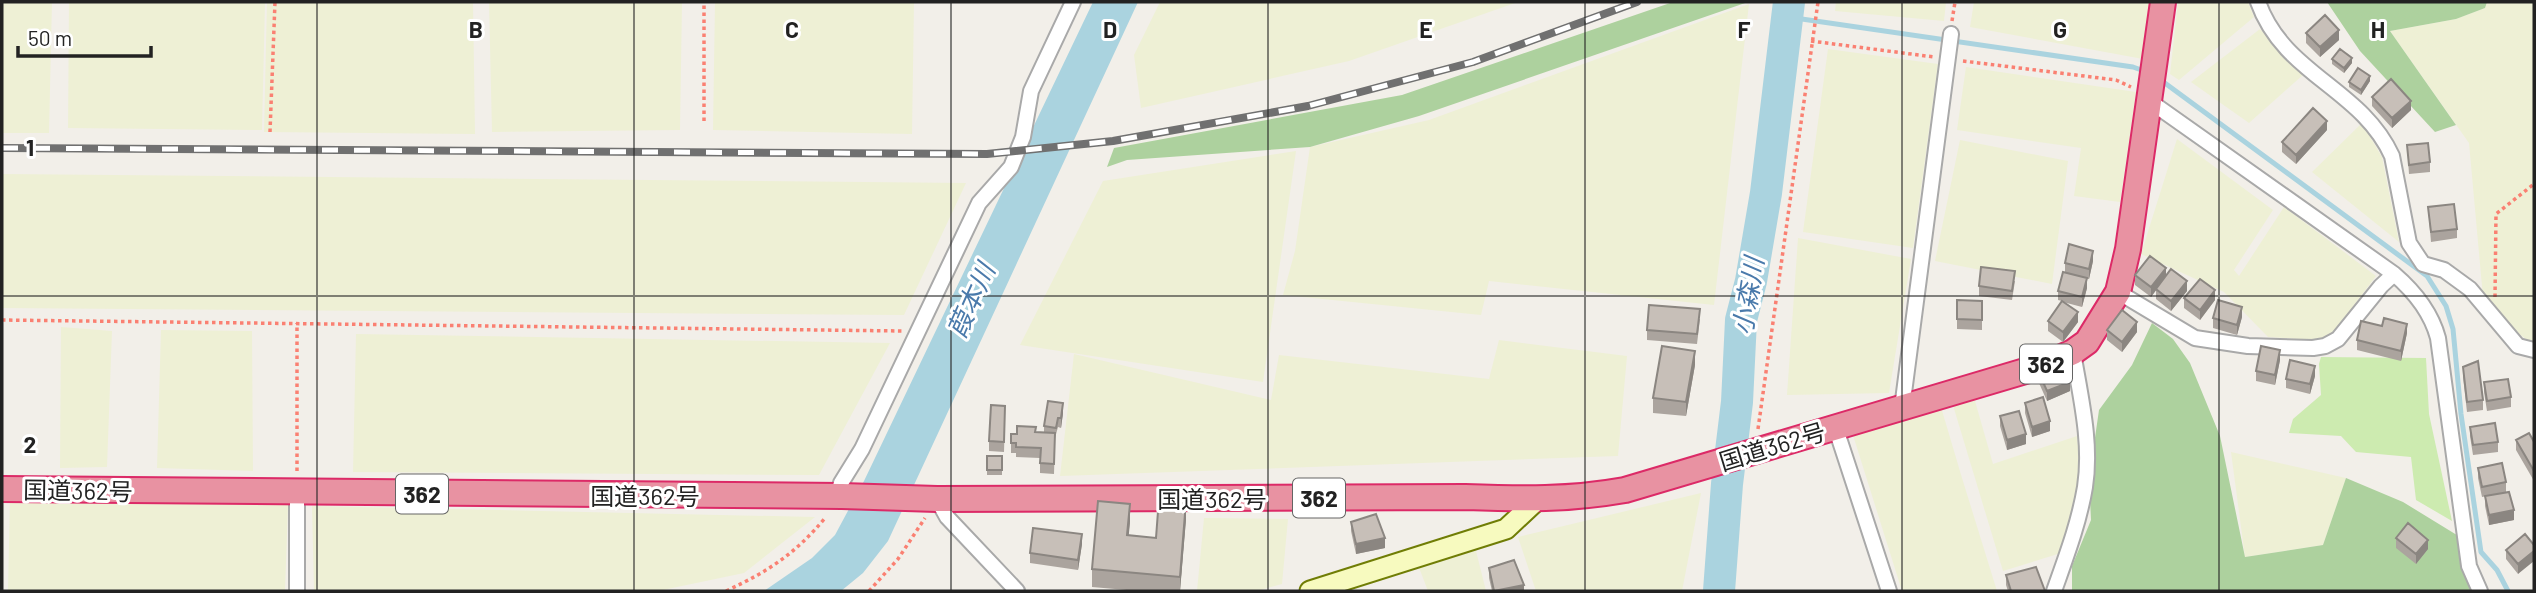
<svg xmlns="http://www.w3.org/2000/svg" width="2536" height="593" viewBox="0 0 2536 593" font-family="Barlow,'Noto Sans JP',sans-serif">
<rect width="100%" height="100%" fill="#f2efe9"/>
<!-- farmland -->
<path fill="#eef0d5" d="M2,2h50l-3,131h-47z
M69,2h196l-3,128 -194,-2z
M267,2h206l2,132 -211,-2z
M489,2h193l-2,128 -188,2z
M715,2h199l-2,132 -199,-4z
M1160,2h358l-169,59 -208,47 -7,-53z
M1836,2h110l-2,19 -109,-10z
M1974,2h177l-8,57 -173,-32z
M2178,2h70l6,15 -75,63 -9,-6z
M2487,2h47v343l-50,-37 -15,-165 -79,-112 66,-12 29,-11z
M1749,4l-35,301 -225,-24 -8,34 -198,-20 12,-44 15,-104 119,-27z
M2260,29l43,46 -54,48 -58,-41z
M1828,49l110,15 -25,184 -110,-16z
M1966,67l170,25 -16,110 -46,-6 7,-48 -124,-18z
M2362,123l20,34 17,85 -87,-70z
M2177,139l96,71 -39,60 5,6 45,-69 92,69 -49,65 -59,-4 -44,-45 -83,-38z
M1960,140l108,21 -16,123 -117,-23z
M1296,151l-33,231 -243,-37 83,-164z
M2,174l964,9 -62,132 -902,-7z
M1798,238l113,21 -22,134 -102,2z
M61,327l51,4 -5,136 -47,1z
M161,330l91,1 1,140 -96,-3z
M356,334l534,9 -71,132 -466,-3z
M1499,340l128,16 -9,100 -558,20 14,-122 197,46 8,-45 210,24z
M1938,397l24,81 35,113h-95l-50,-159z
M1975,401l18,63 84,-28 4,39 -20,78 -58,18 -51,-169z
M2231,452l115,26 -23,67 -78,12z
M1701,493l-19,98h-146l-18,-54z
M10,498l278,7 -3,86h-277z
M312,506l503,11 -71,56 -86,18h-344z
M1204,518l84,1 -6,65 -26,7h-59z
M1476,551l10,40h-58l-10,-26z"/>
<!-- grass -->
<path fill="#cdebb0" d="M2321,357l105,1 3,56 23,107 -36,-21 -5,-43 -55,-5 -15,-16 -52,-3 4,-14 28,-24 -2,-31z"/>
<!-- forest -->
<path fill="#add19e" d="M1673,2h75l-329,114 -109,31 -183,13 -20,7 7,-19 288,-53z
M2327,2h160l-2,6 -29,11 -66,12 66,94 -21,7 -75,-81z
M2152,323l21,16 17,24 30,73 25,121 78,-12 23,-67 57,24 62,38 15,51h-408v-25l19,-46 -2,-41 10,-69 33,-45z"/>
<!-- water -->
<path fill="#aad3df" d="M1093,2h45l-250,539 -25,32 -22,18h-77l48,-33 23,-23 29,-54z"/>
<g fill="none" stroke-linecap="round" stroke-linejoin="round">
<!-- stream -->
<path stroke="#aad3df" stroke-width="5" d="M1788,17l345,50 14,5
M2158,78l269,198 19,30 7,23 8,85 20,138 16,18 11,21"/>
<!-- river -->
<path stroke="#aad3df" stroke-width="32" d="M1719,591l8,-107 10,-82 4,-82 10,-39 15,-88 23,-191"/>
<defs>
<path id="street" d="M2258,2c26,73 103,86 134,154l17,87 14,21 21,6 26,19 48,57 16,4
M2148,100l246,174c21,18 37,38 44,64l31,228 11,25
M2118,292l77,46 53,8 65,2 12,-2 13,-7 43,-53 13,-12
M1902,408l49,-374
M1835,426l54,165
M837,497l4,-14 21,-34 117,-246 32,-36 12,-30 8,-46 42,-89
M937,499l10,18 70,74
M297,591v-98
M2054,591c12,-34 25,-68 31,-104 7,-45 -5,-92 -12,-135"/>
<path id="secondary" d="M1310,591l196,-62 31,-29"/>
<path id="highway" d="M2,489l840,7 95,3 528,-2c57,2 104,3 160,-7l417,-124 31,-14 14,-10 31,-50 10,-43 35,-247"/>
</defs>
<!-- street casing -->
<use href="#street" stroke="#a9a9a9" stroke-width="18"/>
<!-- secondary casing -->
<use href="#secondary" stroke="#707d05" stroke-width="23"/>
<!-- highway casing -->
<use href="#highway" stroke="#dc2a67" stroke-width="28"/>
<!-- path -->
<path stroke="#fa8072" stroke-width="3.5" stroke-dasharray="3.5 3.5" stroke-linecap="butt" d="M1952,21l3,-19
M1811,41l123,16
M1963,61l153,19 15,7
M704,121v-119
M270,132l5,-130
M2495,297l1,-83 38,-30
M2,320l901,11
M1758,429l60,-427
M297,471v-148
M726,591c43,-20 69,-37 100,-74
M869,591l29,-32 27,-41"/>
<!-- street -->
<use href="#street" stroke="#fff" stroke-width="14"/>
<!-- secondary -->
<use href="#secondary" stroke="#f7fabf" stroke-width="19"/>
<!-- highway -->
<use href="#highway" stroke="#e892a2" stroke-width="24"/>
<defs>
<path id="rail" d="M2,148l985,6 126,-13 195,-35 165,-44 164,-60"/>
</defs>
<!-- rail casing -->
<use href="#rail" stroke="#707070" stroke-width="8"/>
<!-- rail -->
<use href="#rail" stroke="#fff" stroke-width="5" stroke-dasharray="16" stroke-linecap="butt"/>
</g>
<!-- wall -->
<path fill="#aba49e" d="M2306,33l33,7 -19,17 -14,-14z
M2332,59l20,4 -8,10 -12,-9z
M2370,81l-9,14 -12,-8v-5z
M2372,97l39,13 -19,18 -20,-22z
M2327,130l-31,34 -14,-12v-10z
M2407,145l23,17v10l-21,2z
M2428,207l29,22v9l-26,4z
M2093,261l-4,18h-2v9l-5,19 -19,-5 15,20 -15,20 -15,-11v-10l14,-20 -4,-1v-9l7,-19v-9z
M2135,275l31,1 21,15 -16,20 -15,-12v-9l-5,7 -16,-12z
M2015,281l-3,19 -33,-4v-10z
M2184,298l31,2 -15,20 -16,-12z
M1957,300l25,1v29l-25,-1z
M2242,317l-5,18 -24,-7v-10z
M1700,319l-3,25 -50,-4v-10z
M2382,326l25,7 -6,28 -44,-11v-10z
M2107,330l30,2 -15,20 -15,-12z
M2280,360l-5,25 -19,-4v-10z
M1695,365l-9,51 -33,-3v-15z
M2463,367l20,33v10l-16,2 -4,-35z
M2039,373l31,18 -23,10 -8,-18z
M2315,376l-5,18 -24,-6v-9z
M2484,382l27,15v10l-24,4 -3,-19z
M2025,403l25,28 -18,6 -7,-24z
M1063,413l-2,15 -3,-1 -3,11 -1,36 -14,-1v-15l-24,-1v-4h-5v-19l33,-2v-6z
M1005,416l-1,36 -15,-1v-10z
M2000,416l26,28 -19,6 -7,-24z
M2470,427l28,15v10l-25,3 -3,-19z
M2534,439v42l-18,-31v-10z
M987,456h15v19h-15z
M2478,468l28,14v10l-24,5 -4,-19z
M2485,496l29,24 -25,5 -4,-19z
M1186,519l-6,72h-42l-46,-4v-18l38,-47 -2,14 28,2z
M1351,522l34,26 -29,6 -5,-23z
M2525,534l-7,40 -12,-15v-9z
M2396,538l32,11 -12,15 -20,-16z
M1082,544l-4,26 -48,-7v-10z
M1489,568l35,23h-32l-3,-13z
M2006,575l39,16h-37l-2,-6z"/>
<!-- shaded-wall -->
<path fill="#8b8681" d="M2339,30v10l-19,17v-10z
M2352,58v5l-8,10v-5z
M2370,76v5l-9,14v-5z
M2411,101v9l-19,18v-10z
M2327,121v9l-31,34v-9z
M2093,251v10l-4,18v-10z
M2166,268v9l-15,20v-10z
M2087,278v10l-5,19v-10z
M2187,281v10l-16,20v-10z
M2215,290v10l-15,20v-10z
M2242,307v10l-5,18v-10z
M2078,312v10l-15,20v-10z
M2137,322v10l-15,20v-10z
M2407,324v9l-6,28v-10z
M2280,350v10l-5,25v-10z
M1695,351v14l-9,51v-14z
M2315,366v10l-5,18v-10z
M2070,382v9l-23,10v-10z
M1063,403v10l-2,15v-10z
M2050,421v10l-18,6v-10z
M2026,434v10l-19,6v-10z
M1186,501v18l-6,72v-14z
M1130,504v18l-3,32v-19z
M2514,510v10l-25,5v-10z
M1082,534v10l-4,26v-10z
M1385,538v10l-29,6v-10z
M2428,540v9l-12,15v-10z
M2534,551v10l-16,13v-10z
M1524,585v6h-30z"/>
<!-- building -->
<path fill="#c7bfb8" stroke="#8b8681" stroke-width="2" d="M2325,15l14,15 -19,17 -14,-14z
M2340,49l12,9 -8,10 -12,-9z
M2358,68l12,8 -9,14 -12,-8z
M2391,79l20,22 -19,17 -20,-21z
M2313,108l14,13 -31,34 -14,-13z
M2428,143l2,19 -21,3 -2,-20z
M2454,204l3,25 -26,3 -3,-25z
M2069,244l24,7 -4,18 -24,-6z
M2150,256l16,12 -15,19 -16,-12z
M1981,267l34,4 -3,20 -33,-5z
M2171,269l16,12 -16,20 -15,-12z
M2063,272l24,6 -5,19 -24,-6z
M2200,279l15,11 -15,20 -16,-12z
M1957,300l25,1v19l-25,-1z
M2218,300l24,7 -5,18 -24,-7z
M2062,301l16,11 -15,20 -15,-11z
M1649,305l51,4 -3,25 -50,-4z
M2122,310l15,12 -15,20 -15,-12z
M2384,318l23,6 -6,27 -44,-11 4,-19 21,5z
M1662,346l33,5 -9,51 -33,-4z
M2261,346l19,4 -5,25 -19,-4z
M2290,360l25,6 -5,18 -24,-5z
M2478,361l5,39 -16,2 -4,-35z
M2062,364l8,18 -23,9 -8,-18z
M2508,379l3,18 -24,4 -3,-19z
M2043,397l7,24 -18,6 -7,-24z
M1048,401l15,2 -2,15h-3l-2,10 -12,-2z
M991,405l14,1 -1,36 -15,-1z
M2019,411l7,23 -19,6 -7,-24z
M2495,423l3,19 -25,3 -3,-18z
M1017,426l19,1 -1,5 20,1 -1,31 -14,-1 1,-15 -25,-1v-4h-5v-9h6z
M2529,433l4,7 1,-1v32l-18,-31z
M987,456h15v14h-15z
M2502,463l4,19 -24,5 -4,-19z
M2509,492l5,18 -25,5 -4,-19z
M1159,498l27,3 -6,76 -88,-8 6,-68 32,3 -3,31 29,3z
M1376,514l9,24 -29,6 -5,-22z
M2408,523l20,17 -12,14 -20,-16z
M1033,528l49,6 -4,26 -48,-7z
M2525,534l9,11v6l-16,13 -12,-14z
M1514,560l10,25 -30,6 -5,-23z
M2036,567l9,24h-34l-5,-16z"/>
<!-- grid -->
<path fill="none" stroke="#222" stroke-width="2" stroke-opacity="0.55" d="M317,2v589M634,2v589M951,2v589M1268,2v589M1585,2v589M1902,2v589M2219,2v589M2,296h2532"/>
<g text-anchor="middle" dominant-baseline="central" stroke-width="6" stroke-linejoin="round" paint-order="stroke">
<!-- shield labels -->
<g fill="#fff" stroke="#646464" stroke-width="2">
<rect x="2020" y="344.5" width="52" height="39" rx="5"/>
<rect x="396" y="474.5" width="52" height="39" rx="5"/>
<rect x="1293" y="478.5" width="52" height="39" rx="5"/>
</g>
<g font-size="23" font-weight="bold" fill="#222">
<text x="2046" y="364">362</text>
<text x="422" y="494">362</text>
<text x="1319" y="498">362</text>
</g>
<!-- street labels -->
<g font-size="24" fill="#222" stroke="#fff">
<text transform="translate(1772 446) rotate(-17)">国道362号</text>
<text transform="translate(78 490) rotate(1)">国道362号</text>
<text x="645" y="495">国道362号</text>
<text x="1212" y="498">国道362号</text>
</g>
<!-- water labels -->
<g font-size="26" font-style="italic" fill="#4a7aab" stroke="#fff">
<text transform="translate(1747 296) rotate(-81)">小森川</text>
<text transform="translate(970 300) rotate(-66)">葭本川</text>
</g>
</g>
<g font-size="23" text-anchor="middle" font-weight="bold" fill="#222" stroke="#fff" stroke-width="6" stroke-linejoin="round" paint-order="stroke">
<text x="476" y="38">B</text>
<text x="792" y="38">C</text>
<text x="1110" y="38">D</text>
<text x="1426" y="38">E</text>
<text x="1744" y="38">F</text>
<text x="2060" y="38">G</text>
<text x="2378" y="38">H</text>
<text x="30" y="156">1</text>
<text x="30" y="453">2</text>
</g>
<!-- border -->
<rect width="2536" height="593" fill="none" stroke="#222222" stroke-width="7"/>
<!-- scale -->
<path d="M18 46v10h133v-10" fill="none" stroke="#222222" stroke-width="3.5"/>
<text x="28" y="46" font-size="21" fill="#222222" stroke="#ffffff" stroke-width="5" paint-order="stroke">50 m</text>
</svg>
